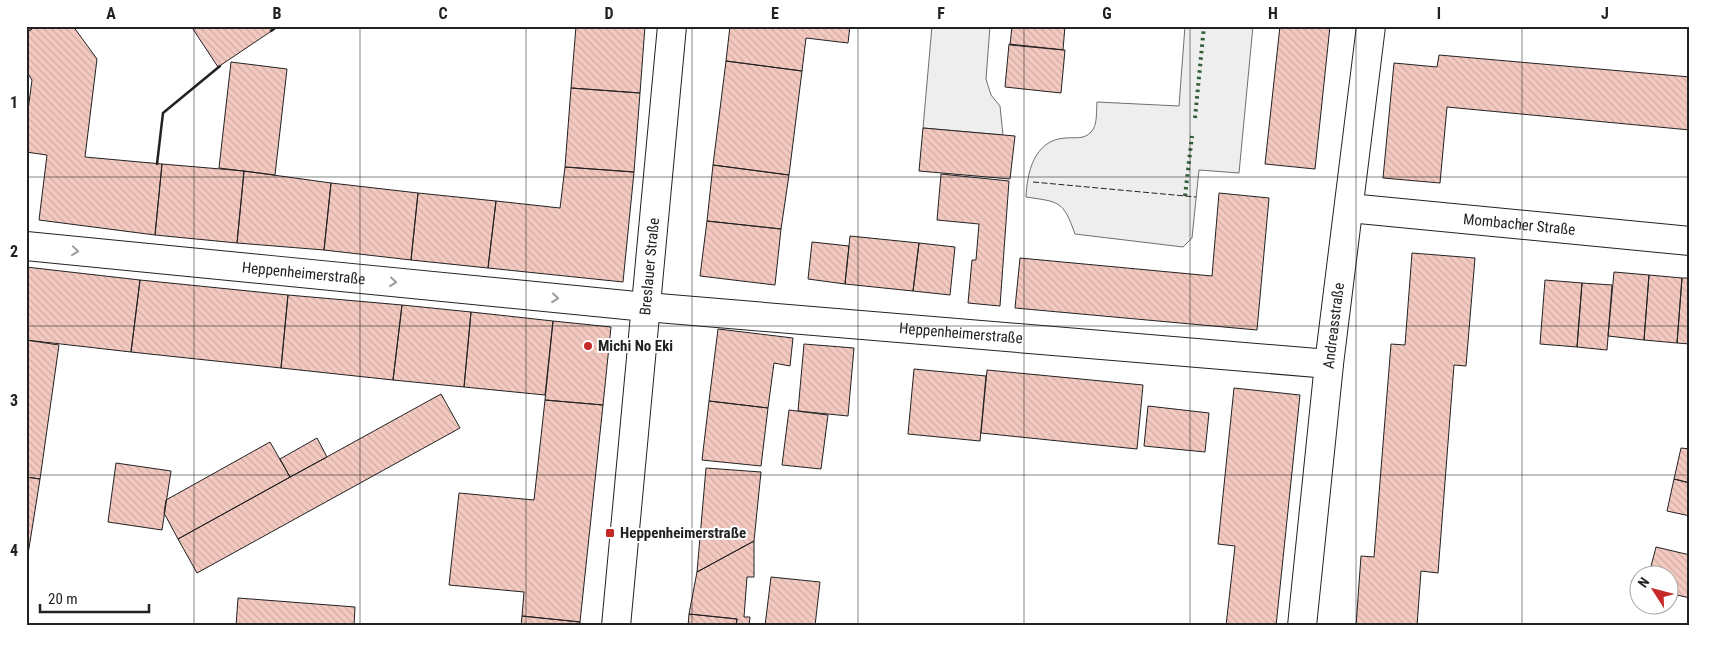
<svg xmlns="http://www.w3.org/2000/svg" width="1716" height="652" viewBox="0 0 1716 652" font-family="'Roboto Condensed',sans-serif">
<defs>
<pattern id="building-back-hatch" width="6" height="6" patternUnits="userSpaceOnUse" patternTransform="scale(1.25)"><rect width="6" height="6" fill="#f3c9c0"/><path d="M-1 5l2 2M0 0l6 6M5-1l2 2" fill="none" stroke="#d0aca5"/></pattern>
</defs>
<rect width="100%" height="100%" fill="#fff"/>
<!-- grass -->
<path fill="#eee" stroke="#6f6f6f" d="M932,26h58l-4,53 5,16 9,11 3,29 -80,-7z
M1185,26h68l-14,147 -40,-3 -7,68 -9,9 -108,-13c-12,-34 -16,-32 -49,-37 1,-24 8,-57 39,-59 9,-1 19,2 26,-6 7,-7 5,-21 6,-30l82,4z"/>
<!-- building -->
<path fill="url(#building-back-hatch)" stroke="#222" d="M26,26h10l-10,7z
M36,26h37l24,33 -12,98 77,7 -7,71 -116,-15 8,-65 -21,-3v-27l6,-45 -6,-9v-38z
M191,26h79l3,4 -55,37z
M576,26h69l-5,67 -69,-5z
M730,26h120l-2,17 -42,-5 -4,33 -76,-10z
M1012,26h53l-2,24 -53,-5z
M1280,26h50l-15,143 -50,-5z
M1009,44l56,6 -4,43 -56,-6z
M1439,55l251,22v53l-243,-23 -7,76 -57,-5 11,-115 43,4z
M726,61l76,10 -13,104 -76,-10z
M231,62l56,7 -12,106 -56,-7z
M571,88l69,5 -6,79 -69,-5z
M923,128l92,8 -5,43 -91,-8z
M162,164l82,7 -7,72 -82,-8z
M713,165l76,10 -8,54 -74,-8z
M565,167l69,5 -11,110 -135,-14 8,-67 64,7z
M244,171l87,12 -7,67 -87,-7z
M941,174l68,7 -9,125 -32,-3 4,-43h4l3,-36 -42,-4z
M331,183l87,10 -7,67 -87,-10z
M418,193l78,8 -8,67 -77,-8z
M1219,193l50,5 -12,132 -242,-22 5,-50 192,18z
M707,221l74,8 -6,56 -75,-9z
M850,236l69,7 -6,48 -68,-7z
M812,242l37,4 -4,38 -37,-5z
M919,243l36,4 -5,48 -37,-4z
M1412,253l63,5 -9,108 -12,-1 -16,208 -17,-2 -4,55h-61l5,-70 13,1 17,-213 14,1z
M26,267l114,13 -9,72 -105,-12z
M1614,272l35,3 -5,65 -36,-4z
M1649,275l33,3 -5,65 -33,-3z
M1682,278h8v66l-13,-1z
M140,280l148,15 -7,73 -150,-16z
M1545,280l37,3 -5,64 -37,-3z
M1582,283l30,2 -5,65 -30,-3z
M288,295l114,10 -9,75 -112,-12z
M402,305l69,7 -7,75 -71,-7z
M471,312l82,9 -8,74 -81,-8z
M553,321l58,6 -8,78 -58,-5z
M718,329l75,9 -3,28 -16,-3 -6,45 -59,-7z
M26,340l33,5 -19,134 -14,-2z
M804,344l50,4 -6,68 -50,-5z
M914,369l72,7 -6,65 -72,-7z
M987,370l156,15 -6,64 -156,-16z
M1234,388l66,7 -24,231h-50l9,-80 -17,-2z
M441,394l19,34 -263,145 -19,-34z
M545,400l58,5 -23,217 -58,-6 2,-24 -75,-7 10,-92 75,7z
M709,401l59,7 -7,58 -59,-6z
M1148,406l61,7 -4,39 -61,-6z
M789,410l39,5 -7,54 -39,-4z
M317,438l10,19 -37,20 -10,-18z
M270,442l20,35 -112,62 -14,-26 2,-13z
M1681,448l9,1v34l-16,-4z
M116,463l55,8 -9,59 -54,-8z
M706,468l55,4 -7,69 -57,31z
M26,477l14,2 -11,69h-3z
M1674,479l16,4v33l-23,-5z
M754,541v36h-7l-3,40h6l-1,9h-13l1,-7 -48,-5 8,-42z
M1656,547l34,8v43l-22,-5v-19h-19z
M26,548h3l-3,19z
M771,577l49,5 -5,44h-50z
M238,598l117,9 -1,19h-118z
M689,614l48,5 -1,7h-48z
M522,616l58,6v4h-59z"/>
<g fill="none" stroke-linecap="round" stroke-linejoin="round">
<defs>
<g id="minor">
<path id="s1" d="M1349,208l341,33"/>
<path id="s2" d="M26,246l620,61 683,57"/>
<path id="s3" d="M616,626l56,-600"/>
<path id="s4" d="M1302,626l27,-262 42,-338"/>
</g>
</defs>
<!-- minor casing -->
<use href="#minor" stroke="#222" stroke-width="30"/>
<!-- minor -->
<use href="#minor" stroke="#fff" stroke-width="28"/>
<!-- hedge -->
<path stroke="#2f5e38" stroke-width="4" stroke-dasharray="2.5 4" stroke-linecap="butt" d="M1195,118l9,-92
M1185,196l7,-60"/>
<!-- fence -->
<path stroke="#222" stroke-width="1" stroke-dasharray="6 2.5" stroke-linecap="butt" d="M1033,182l163,15"/>
<!-- wall -->
<path stroke="#222" stroke-width="2.5" d="M271,31l7,-5
M157,164l6,-51 57,-47"/>
</g>
<!-- one-way arrows -->
<defs><path id="oneway-chevron" d="M-2-3.5L2.5 0L-2 3.5" fill="none" stroke-width="1.6" stroke-linecap="round" stroke-linejoin="round" transform="scale(1.25)"/></defs>
<g stroke="#9c9c9c">
<use href="#oneway-chevron" transform="translate(75 251) rotate(6)"/>
<use href="#oneway-chevron" transform="translate(393 282) rotate(6)"/>
<use href="#oneway-chevron" transform="translate(555 298) rotate(6)"/>
</g>
<!-- grid -->
<path fill="none" stroke="#222" stroke-width="1" stroke-opacity="0.55" d="M194,26v600M360,26v600M526,26v600M692,26v600M858,26v600M1024,26v600M1190,26v600M1356,26v600M1522,26v600M26,177h1664M26,326h1664M26,475h1664"/>
<!-- markers -->
<g fill="#c62828" stroke="#fff" stroke-width="2">
<circle cx="588" cy="346" r="5"/>
<rect x="605" y="528" width="10" height="10" rx="2.5"/>
</g>
<g text-anchor="middle" dominant-baseline="central" stroke-width="4" stroke-linejoin="round" paint-order="stroke">
<!-- street labels -->
<g font-size="15" fill="#222" stroke="#fff">
<text stroke="none"><textPath href="#s1" startOffset="171">Mombacher Straße</textPath></text>
<text stroke="none"><textPath href="#s3" startOffset="361">Breslauer Straße</textPath></text>
<text stroke="none"><textPath href="#s2" startOffset="279">Heppenheimerstraße</textPath></text>
<text stroke="none"><textPath href="#s4" startOffset="302">Andreasstraße</textPath></text>
<text stroke="none"><textPath href="#s2" startOffset="939">Heppenheimerstraße</textPath></text>
</g>
<!-- poi labels -->
<g font-size="15" font-weight="bold" fill="#222" stroke="#fff" text-anchor="start">
<text x="598" y="346">Michi No Eki</text>
<text x="620" y="533">Heppenheimerstraße</text>
</g>
</g>
<!-- border -->
<rect width="1716" height="652" fill="none" stroke="#ffffff" stroke-width="55"/>
<!-- north arrow -->
<g transform="translate(1654 590) rotate(306)"><circle r="24" fill="#ffffff" stroke="#a7a7a7"/>
<path d="M0-4L9 19L0 12L-9 19Z" fill="#c62828"/>
<text y="-8" font-size="14" font-weight="bold" text-anchor="middle" fill="#222222">N</text>
</g>
<!-- scale -->
<path d="M40 604v8h109v-8" fill="none" stroke="#222222" stroke-width="2.5"/>
<text x="48" y="604" font-size="15" fill="#222222" stroke="#ffffff" stroke-width="4" paint-order="stroke">20 m</text>
<rect x="28" y="28" width="1660" height="596" fill="none" stroke="#222" stroke-width="2"/>
<g font-size="16" text-anchor="middle" font-weight="bold" fill="#222">
<text x="111" y="19">A</text>
<text x="277" y="19">B</text>
<text x="443" y="19">C</text>
<text x="609" y="19">D</text>
<text x="775" y="19">E</text>
<text x="941" y="19">F</text>
<text x="1107" y="19">G</text>
<text x="1273" y="19">H</text>
<text x="1439" y="19">I</text>
<text x="1605" y="19">J</text>
<text x="14" y="108">1</text>
<text x="14" y="257">2</text>
<text x="14" y="406">3</text>
<text x="14" y="556">4</text>
</g>
</svg>
